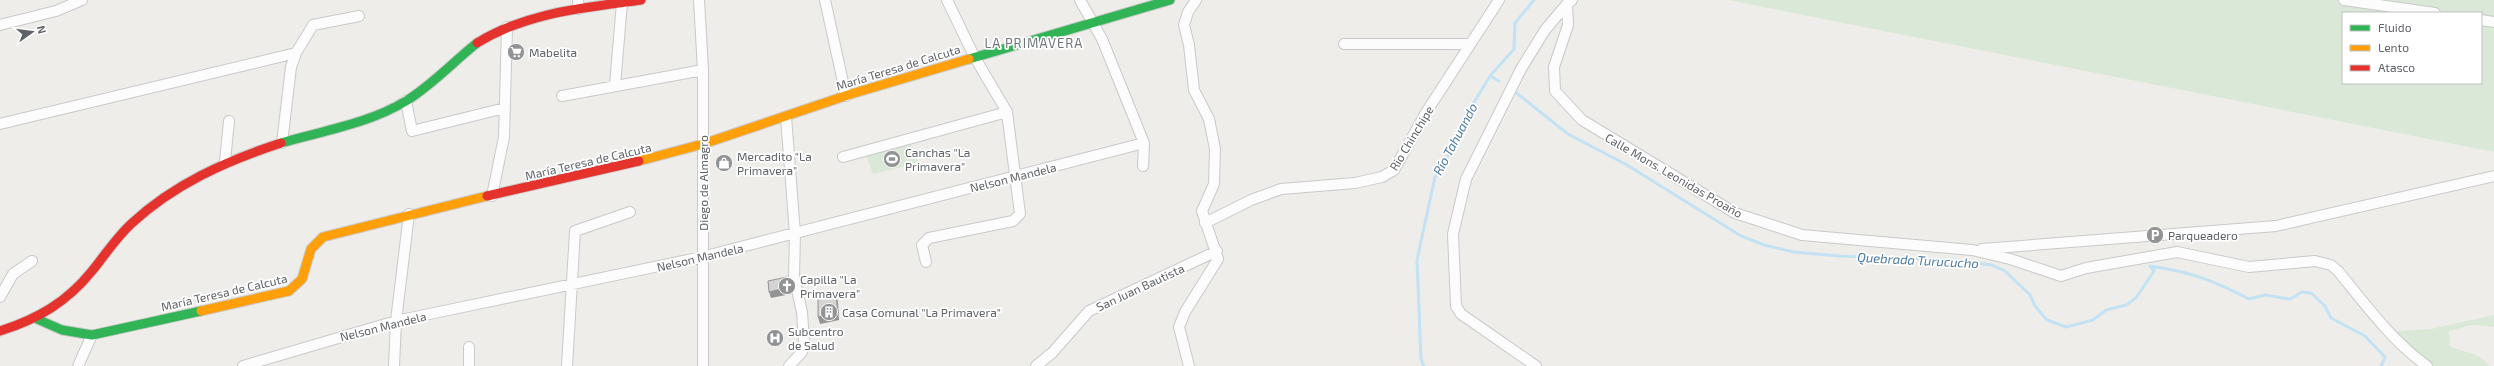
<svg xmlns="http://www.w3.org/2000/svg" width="2494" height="366" viewBox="0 0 2494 366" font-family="'Exo 2',sans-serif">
<rect width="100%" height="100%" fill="#eeedea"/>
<!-- green -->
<path fill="#dae9d7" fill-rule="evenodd" d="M1728,0h766v152zM2343,13h138v70h-138z
M911,144l8,19 -46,11 -7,-19z
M2494,315v12l-23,-2 -22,6 1,15c15,8 29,5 39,20h-58l-29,-25 -4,-10 33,-2z"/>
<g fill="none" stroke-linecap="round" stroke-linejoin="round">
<!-- stream -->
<path stroke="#c3e2f4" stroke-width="3" d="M1490,76l9,5
M1514,91l54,43 59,31 114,71 23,9 30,7 45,4 115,4 38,5 13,6 25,24 5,11 12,14 19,7 27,-7 13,-10 20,-5 10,-7 18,-27 -4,-5c40,6 63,14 99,33l16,-4 25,4 12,-7 9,1 14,13 6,12 34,18 20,21 -4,9
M1424,366l-3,-7 -4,-99 18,-83 23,-37 15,-36 17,-28 24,-27 1,-26 19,-23"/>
<defs>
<path id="street" d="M578,0l1,9
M699,0l4,70v296
M825,0l21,96
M1080,0l22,39 42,104 -1,23
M1572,0l-5,4 1,21 -14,42 1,24 27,29 153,93 67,22 170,15 38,9 51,17 25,-8 91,-16 72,15 66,-6 16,4 7,6c27,33 54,70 89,95
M2344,0l91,13
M2481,20l13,2
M0,25l56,-14 26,-11
M1344,44h126
M296,53l17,-28 46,-9
M615,85l7,-82
M562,96l141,-26
M406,101l6,30 93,-23
M786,117l9,117 -1,43 8,35 2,29 -2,11 -13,14
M0,124l296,-71 -5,14 -9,76
M843,157l164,-45
M225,161l4,-40
M492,196l12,-59 3,-110
M1205,223l46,-23 30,-11 74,-6 27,-6 12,-7 33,-59 72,-111
M1982,249l294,-23 218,-50
M926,262l-4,-17 7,-7 84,-17 7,-7 -13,-102 -33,-56 -27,-56
M0,297l13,-23 19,-13
M469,347v19
M78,366l14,-31
M243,366l153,-45 306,-64 442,-114
M394,366l2,-45 13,-107
M567,366l8,-135 55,-19
M1036,366l16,-13 37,-42 128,-60
M1189,366l-10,-39 6,-15 33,-53 -16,-48 12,-27 1,-35 -6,-30 -15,-29 -5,-45 -5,-20 4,-13 8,-12
M1536,366l-75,-52 -5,-8 -3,-72 13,-55 55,-110 24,-39 22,-26"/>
<path id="fast" d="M969,59l201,-59
M281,143c41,-12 87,-19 125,-42 26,-16 47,-39 71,-58
M37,319l25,11 30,5 109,-24"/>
<path id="slow" d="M639,161l64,-17 148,-50 118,-35
M201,311l88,-20 13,-12 9,-30 12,-12 164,-41"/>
<path id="jam" d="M477,43c51,-31 106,-35 164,-43
M487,196l152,-35
M0,331c38,-12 67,-29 92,-60 13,-16 24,-33 39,-47 43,-40 95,-63 150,-81"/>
</defs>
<!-- street casing -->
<use href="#street" stroke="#c9c9c9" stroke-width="12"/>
<!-- fast casing -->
<use href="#fast" stroke="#cbcbcb" stroke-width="11"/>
<!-- slow casing -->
<use href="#slow" stroke="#cbcbcb" stroke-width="11"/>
<!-- jam casing -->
<use href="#jam" stroke="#cbcbcb" stroke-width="11"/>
<!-- street -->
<use href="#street" stroke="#fcfcfc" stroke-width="10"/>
<!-- fast -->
<use href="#fast" stroke="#30b455" stroke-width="9"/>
<!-- slow -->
<use href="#slow" stroke="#ff9f0a" stroke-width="9"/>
<!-- jam -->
<use href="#jam" stroke="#e5322d" stroke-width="9"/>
</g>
<!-- shaded-wall -->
<path fill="#959494" d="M787,277l4,17 -20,4 -2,-6z
M836,295l2,7 1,18 -19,4 -2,-7z"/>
<!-- building -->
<path fill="#d5d4d3" stroke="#959494" d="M787,277l2,10 -20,5 -1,-11z
M836,295l2,18 -20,4v-19z"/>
<!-- icons -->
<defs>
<symbol id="supermarket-disc" viewBox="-11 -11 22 22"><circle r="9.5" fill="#919395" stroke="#fff"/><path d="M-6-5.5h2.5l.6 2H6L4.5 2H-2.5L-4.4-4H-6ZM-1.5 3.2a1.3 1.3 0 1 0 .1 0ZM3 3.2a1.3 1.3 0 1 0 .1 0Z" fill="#fff"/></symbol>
<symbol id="stadium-disc" viewBox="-11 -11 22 22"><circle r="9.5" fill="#919395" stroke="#fff"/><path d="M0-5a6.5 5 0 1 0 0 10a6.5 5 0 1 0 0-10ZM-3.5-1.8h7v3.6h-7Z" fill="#fff"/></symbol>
<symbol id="shop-disc" viewBox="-11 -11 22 22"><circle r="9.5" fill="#919395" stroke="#fff"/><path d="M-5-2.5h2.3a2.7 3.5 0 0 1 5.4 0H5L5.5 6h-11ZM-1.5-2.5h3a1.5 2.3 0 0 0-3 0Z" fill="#fff"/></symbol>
<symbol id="parking-disc" viewBox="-11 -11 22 22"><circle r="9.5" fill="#919395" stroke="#fff"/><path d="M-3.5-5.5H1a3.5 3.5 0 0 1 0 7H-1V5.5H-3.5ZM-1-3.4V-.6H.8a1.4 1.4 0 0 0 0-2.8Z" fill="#fff"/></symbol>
<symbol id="church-disc" viewBox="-11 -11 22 22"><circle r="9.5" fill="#919395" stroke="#fff"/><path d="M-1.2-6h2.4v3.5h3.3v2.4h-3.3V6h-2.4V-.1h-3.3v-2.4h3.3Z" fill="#fff"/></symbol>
<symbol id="building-disc" viewBox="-11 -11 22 22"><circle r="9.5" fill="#919395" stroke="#fff"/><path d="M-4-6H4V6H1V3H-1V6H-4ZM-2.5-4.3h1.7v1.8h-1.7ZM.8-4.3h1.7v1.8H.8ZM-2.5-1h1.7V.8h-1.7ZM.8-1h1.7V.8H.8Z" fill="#fff"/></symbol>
<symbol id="hospital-disc" viewBox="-11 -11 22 22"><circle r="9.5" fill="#919395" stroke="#fff"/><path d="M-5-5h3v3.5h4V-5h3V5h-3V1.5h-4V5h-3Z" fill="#fff"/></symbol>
</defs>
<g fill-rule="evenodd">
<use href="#supermarket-disc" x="506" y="42" width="20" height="20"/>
<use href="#stadium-disc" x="882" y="149" width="20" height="20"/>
<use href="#shop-disc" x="714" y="153" width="20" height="20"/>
<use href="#parking-disc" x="2145" y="225" width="20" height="20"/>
<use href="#church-disc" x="777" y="276" width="20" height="20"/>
<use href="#building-disc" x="819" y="302" width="20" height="20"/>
<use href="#hospital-disc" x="765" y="328" width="20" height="20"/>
</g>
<g text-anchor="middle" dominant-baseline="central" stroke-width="3.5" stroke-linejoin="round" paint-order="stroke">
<!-- poi labels -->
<g font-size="12" fill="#5f6367" stroke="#fff" text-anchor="start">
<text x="529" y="52">Mabelita</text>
<text x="905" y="152">Canchas "La<tspan x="905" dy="14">Primavera"</tspan></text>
<text x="737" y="156">Mercadito "La<tspan x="737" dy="14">Primavera"</tspan></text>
<text x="2168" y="235">Parqueadero</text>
<text x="800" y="279">Capilla "La<tspan x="800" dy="14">Primavera"</tspan></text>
<text x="842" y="312">Casa Comunal "La Primavera"</text>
<text x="788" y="331">Subcentro<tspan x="788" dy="14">de Salud</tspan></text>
</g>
<!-- street labels -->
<g font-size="12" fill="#5f6367" stroke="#fff">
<text transform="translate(898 67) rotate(-17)">María Teresa de Calcuta</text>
<text transform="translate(1411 138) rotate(-59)">Rio Chinchipe</text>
<text transform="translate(588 161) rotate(-13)">María Teresa de Calcuta</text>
<text transform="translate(1674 175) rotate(30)">Calle Mons. Leonidas Proaño</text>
<text transform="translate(1013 177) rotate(-14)">Nelson Mandela</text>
<text transform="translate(703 183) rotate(-90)">Diego de Almagro</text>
<text transform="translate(700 257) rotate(-13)">Nelson Mandela</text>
<text transform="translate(1140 287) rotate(-25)">San Juan Bautista</text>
<text transform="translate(224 292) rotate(-13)">María Teresa de Calcuta</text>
<text transform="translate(383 326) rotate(-14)">Nelson Mandela</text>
</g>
<!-- neighbourhood labels -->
<g font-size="13" letter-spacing="1" fill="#707579" stroke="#fff">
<text x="1034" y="43">LA PRIMAVERA</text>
</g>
<!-- water labels -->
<g font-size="13" font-style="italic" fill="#4a7aa2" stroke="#fff">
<text transform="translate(1455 139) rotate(-62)">Río Tahuando</text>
<text transform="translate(1918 260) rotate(3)">Quebrada Turucucho</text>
</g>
</g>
<!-- legend -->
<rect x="2342" y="12" width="140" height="72" fill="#ffffff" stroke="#bfc1c2"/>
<rect x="2350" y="25" width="20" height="6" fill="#30b455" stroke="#bfc1c2"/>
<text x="2378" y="32" font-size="12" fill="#5f6367">Fluido</text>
<rect x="2350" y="45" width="20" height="6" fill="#ff9f0a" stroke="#bfc1c2"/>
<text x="2378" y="52" font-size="12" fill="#5f6367">Lento</text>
<rect x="2350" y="65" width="20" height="6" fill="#e5322d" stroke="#bfc1c2"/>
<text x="2378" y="72" font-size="12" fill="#5f6367">Atasco</text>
<!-- north arrow -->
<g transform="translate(32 32) rotate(76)" stroke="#ffffff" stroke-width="3" paint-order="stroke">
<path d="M0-3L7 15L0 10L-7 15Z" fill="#5f6367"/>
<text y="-6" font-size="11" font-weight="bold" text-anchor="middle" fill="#5f6367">N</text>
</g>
</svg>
